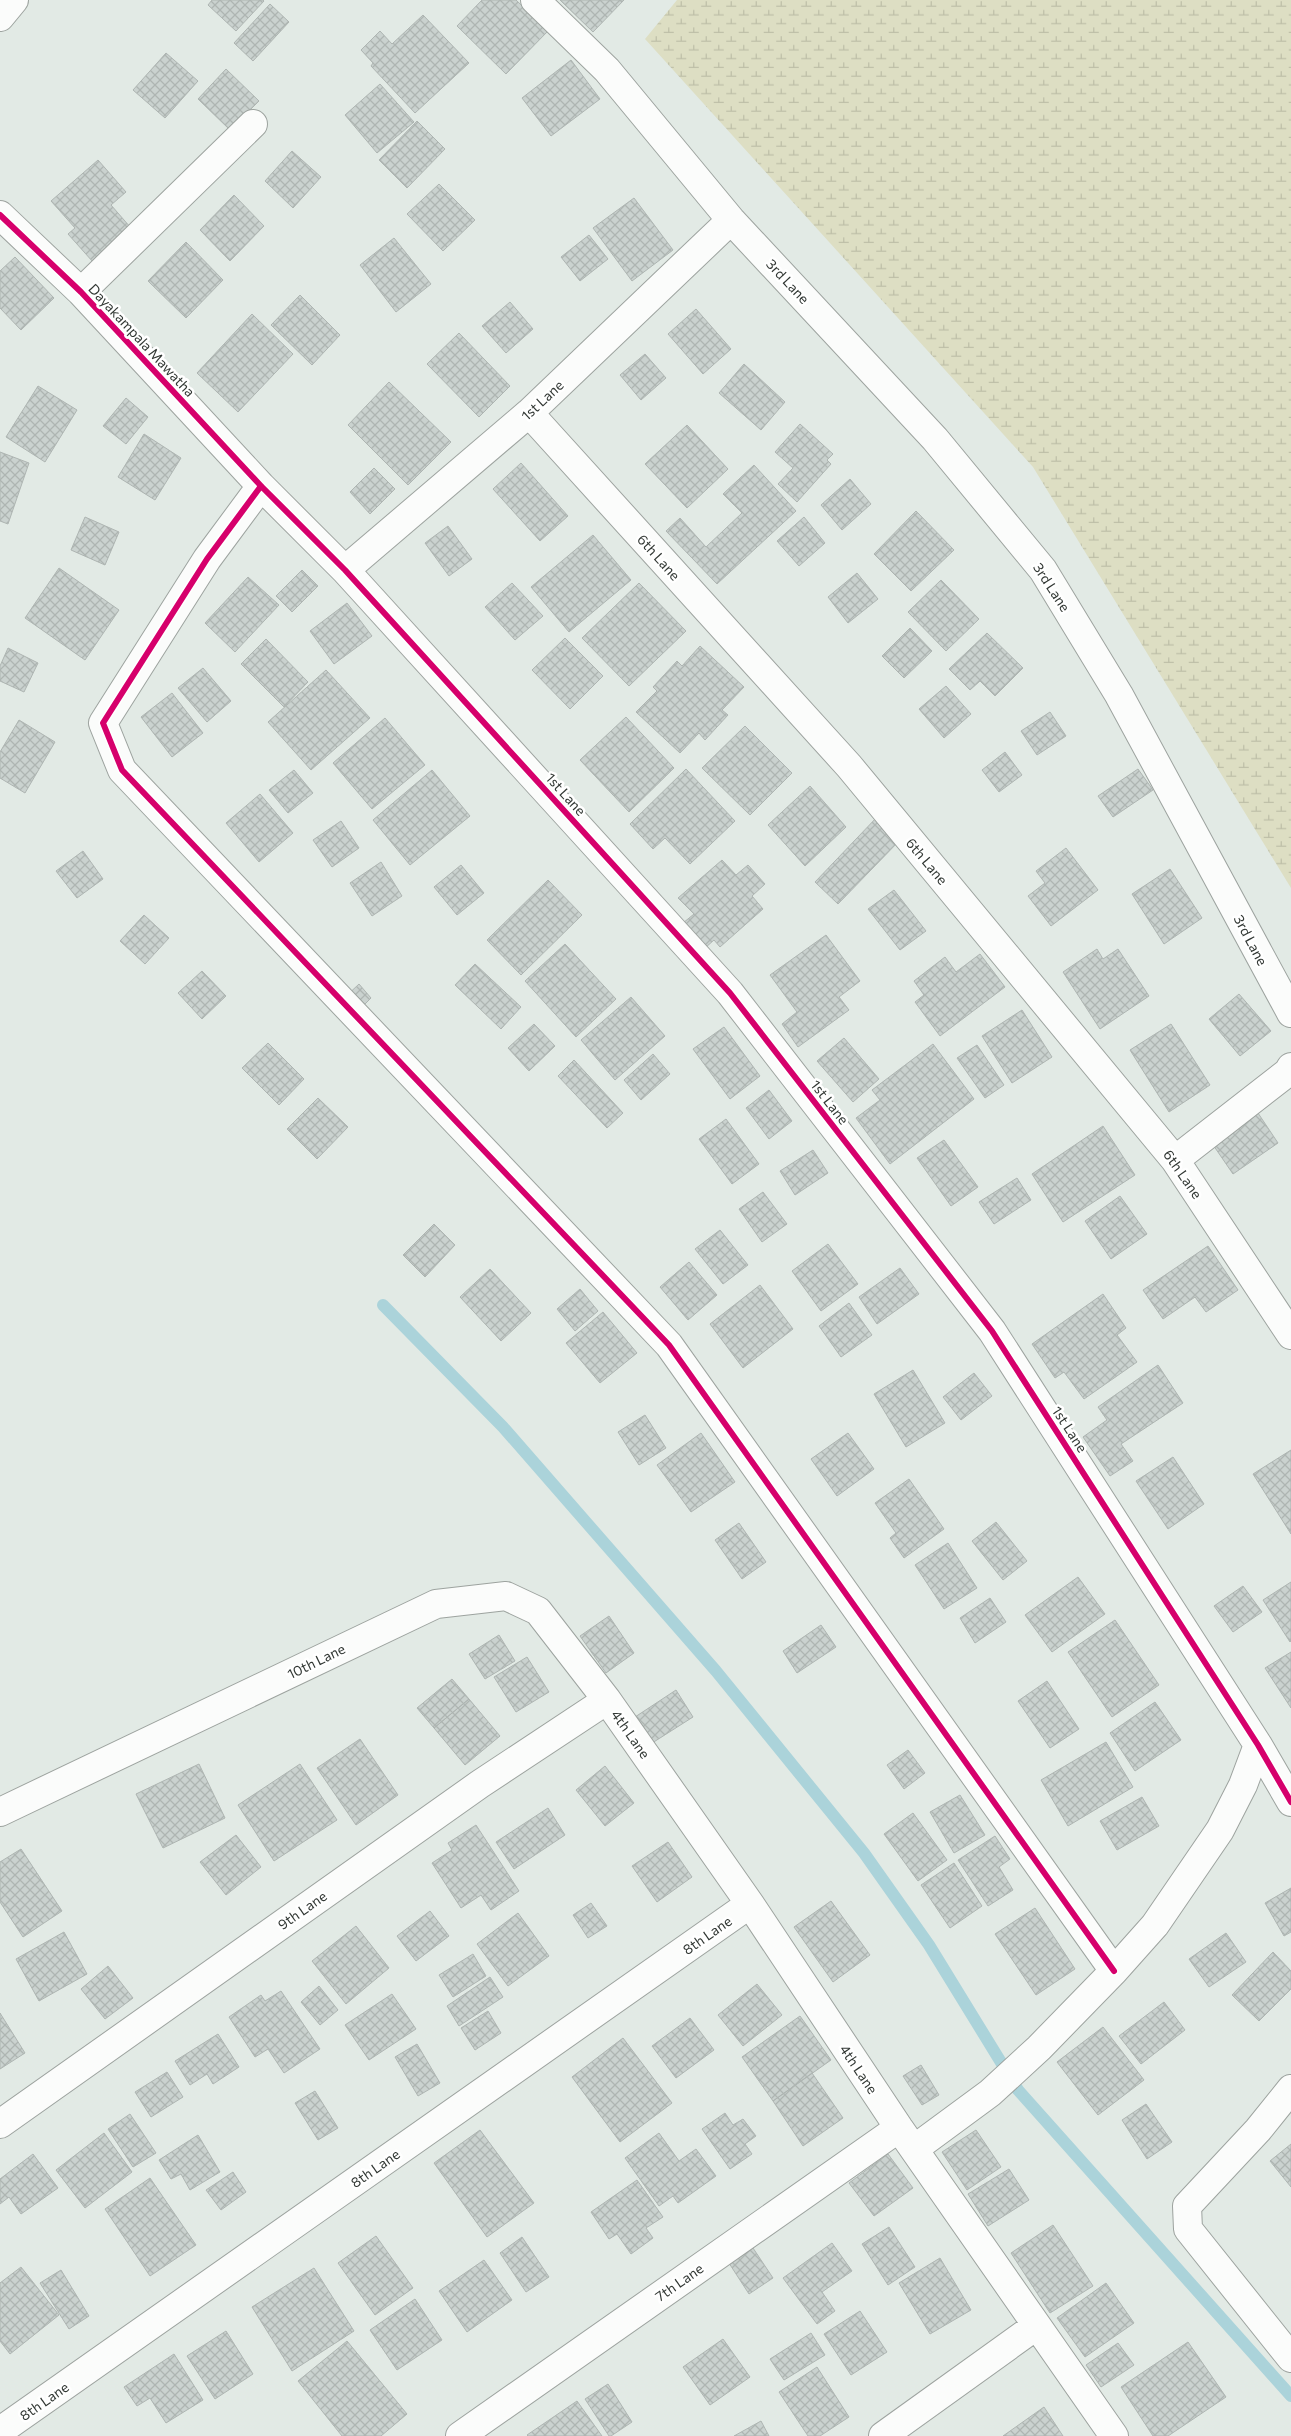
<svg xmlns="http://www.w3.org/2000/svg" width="1291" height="2436" viewBox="0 0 1291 2436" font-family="Commissioner,sans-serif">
<defs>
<pattern id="wetland-marsh" width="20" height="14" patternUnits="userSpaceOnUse" patternTransform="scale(1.25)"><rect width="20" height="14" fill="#dddec3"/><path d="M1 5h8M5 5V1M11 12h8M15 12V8" fill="none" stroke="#bebfa8"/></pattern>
<pattern id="building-cross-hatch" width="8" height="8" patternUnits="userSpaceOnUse" patternTransform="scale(1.25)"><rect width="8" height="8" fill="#cad2cf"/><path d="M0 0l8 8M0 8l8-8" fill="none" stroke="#aeb5b2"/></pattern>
</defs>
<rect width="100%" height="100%" fill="#e2eae5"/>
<!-- wetland -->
<path fill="url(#wetland-marsh)" d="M677,0h614v888l-258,-421 -388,-428z"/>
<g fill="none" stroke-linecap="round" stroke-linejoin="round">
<!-- stream -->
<path stroke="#abd3da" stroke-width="12" d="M383,1305l120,122 213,244 148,182 65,92 89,145 273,306"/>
</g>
<!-- building -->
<path fill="url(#building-cross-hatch)" stroke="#aeb5b2" d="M212,0h51l1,1 -28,30 -28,-26z
M482,0h34l32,31 -42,43 -49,-48z
M560,0h64l-31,32z
M270,4l19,18 -36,39 -19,-18z
M423,15l46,48 -54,50 -44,-47 2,-3 -12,-13 19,-19 12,13z
M166,53l32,28 -33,37 -32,-28z
M571,60l29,39 -49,37 -29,-38z
M226,69l33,32 -29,29 -32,-31z
M380,84l34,38 -37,31 -32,-38z
M417,121l28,28 -38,39 -28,-28z
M292,151l29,26 -28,31 -28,-27z
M98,160l28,32 -15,13 20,23 -38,34 -25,-28 7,-6 -24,-27z
M439,184l36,36 -32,31 -36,-37z
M234,195l30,31 -34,35 -30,-31z
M634,198l39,52 -41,31 -39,-53z
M589,235l19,24 -28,22 -19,-24z
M394,238l37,46 -35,28 -36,-47z
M186,242l37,38 -37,38 -38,-37z
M15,257l39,41 -33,32 -21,-22v-37z
M300,295l40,40 -28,30 -41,-40z
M510,302l23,27 -27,24 -24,-27z
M696,309l35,40 -28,25 -35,-40z
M252,314l41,40 -55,58 -41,-39z
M459,333l51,53 -31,31 -52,-53z
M645,354l21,24 -25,22 -21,-25z
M744,364l41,38 -24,28 -42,-37z
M389,382l62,60 -43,43 -60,-60z
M38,386l39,24 -32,52 -39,-25z
M126,398l22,19 -22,27 -23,-18z
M800,424l33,30 -6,6 4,4 -34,38 -19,-18 15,-16 -18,-16z
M687,425l41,44 -41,39 -42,-44z
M144,434l37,24 -26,42 -37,-23z
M0,452l29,11 -21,61 -8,-3z
M521,463l47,53 -28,25 -47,-52z
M754,465l42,46 -79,73 -51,-53 14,-13 26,29 36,-34 -19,-19z
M374,468l21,21 -25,25 -20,-22z
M850,479l21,25 -29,26 -21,-25z
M916,511l38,39 -43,41 -37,-37z
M85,517l34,15 -14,33 -34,-15z
M804,517l21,26 -26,23 -22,-25z
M448,526l24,33 -23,17 -24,-33z
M593,535l38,45 -62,52 -38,-45z
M59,568l60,42 -34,50 -60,-42z
M302,570l16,16 -26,26 -16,-16z
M857,573l21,26 -30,24 -20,-26z
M248,577l31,28 -44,47 -30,-29z
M941,580l38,39 -33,32 -38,-39z
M512,583l31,33 -28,24 -30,-33z
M639,583l47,48 -57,55 -47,-48z
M347,603l25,33 -38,28 -24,-33z
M910,628l22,23 -28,27 -22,-22z
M987,633l36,35 -28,28 -15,-15 -10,9 -21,-21z
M565,638l38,38 -33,33 -38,-39z
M266,639l42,43 -24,25 -43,-43z
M700,646l44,41 -22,23 6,5 -23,25 -6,-7 -19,20 -44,-41 21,-21 -4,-4 24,-26 5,5z
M8,648l30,15 -14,29 -24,-11v-15z
M203,668l28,33 -24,21 -29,-34z
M326,670l44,48 -59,52 -43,-48z
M946,686l25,28 -27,24 -25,-29z
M172,693l31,40 -31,24 -31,-40z
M1050,712l16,24 -29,19 -16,-24z
M626,717l48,51 -45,44 -49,-52z
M385,718l40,47 -53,44 -39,-46z
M19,720l36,22 -30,51 -25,-15v-26z
M745,726l47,47 -42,42 -48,-47z
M1005,752l17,23 -23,17 -17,-22z
M686,769l49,52 -45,43 -25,-26 -12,11 -23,-25z
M1138,769l15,21 -40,27 -15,-21z
M294,770l19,23 -25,20 -19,-23z
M432,770l38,46 -60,49 -37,-45z
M810,786l36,41 -41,39 -37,-41z
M260,794l33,39 -34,29 -33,-39z
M878,816l23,23 -63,65 -23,-22z
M341,821l18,27 -27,19 -19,-27z
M1066,848l32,42 -47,36 -23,-30 17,-13 -9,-12z
M83,851l20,28 -26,19 -21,-27z
M722,860l14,15 12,-10 17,19 -13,12 11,13 -43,38 -6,-7 -9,8 -22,-25 11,-9 -16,-16z
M381,862l21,34 -30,20 -22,-33z
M461,865l23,28 -27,22 -23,-28z
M1170,869l32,49 -38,26 -32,-50z
M548,880l34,35 -61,60 -34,-35z
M894,890l32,41 -26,19 -32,-41z
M144,915l25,23 -24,26 -25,-23z
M826,935l34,46 -21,16 10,13 -51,37 -16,-23 15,-12 -27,-37z
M565,944l51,55 -40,38 -51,-56z
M1097,949l6,10 15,-10 31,47 -49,33 -37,-57z
M980,954l25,33 -65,49 -25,-34 9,-7 -10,-14 31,-24 11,15z
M475,964l46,43 -20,22 -46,-44z
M202,971l24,25 -24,23 -24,-26z
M359,984l12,14 -16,16 -13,-14z
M1239,994l32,37 -31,25 -31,-37z
M631,997l34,39 -50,44 -34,-40z
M1022,1010l30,47 -40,26 -30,-47z
M534,1024l21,22 -26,25 -21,-23z
M1171,1024l39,61 -41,27 -39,-62z
M724,1027l36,49 -30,23 -37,-50z
M844,1038l35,41 -26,23 -36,-41z
M268,1043l36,36 -25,26 -37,-37z
M933,1044l41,55 -84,65 -34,-46 24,-18 -8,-10z
M977,1045l27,40 -19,13 -28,-40z
M653,1054l17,20 -29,26 -17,-20z
M574,1060l49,53 -16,15 -49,-52z
M769,1090l23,31 -23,18 -23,-31z
M318,1098l30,29 -31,32 -30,-30z
M1254,1107l24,36 -45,31 -24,-35z
M726,1119l33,45 -27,20 -33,-45z
M1103,1126l32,49 -72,47 -31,-48z
M944,1140l34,47 -27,19 -34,-48z
M813,1150l15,23 -33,22 -15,-24z
M1017,1178l14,22 -37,24 -15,-22z
M763,1192l24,32 -25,18 -23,-33z
M1120,1196l27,38 -36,25 -26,-38z
M434,1224l21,21 -30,32 -22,-22z
M720,1230l28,35 -25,19 -28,-35z
M828,1244l30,40 -37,27 -29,-40z
M1208,1246l30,44 -32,22 -11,-15 -32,22 -20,-29z
M689,1262l28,33 -29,25 -28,-33z
M900,1268l19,26 -42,30 -18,-27z
M490,1269l41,44 -30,28 -41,-44z
M760,1285l33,44 -50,39 -33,-44z
M580,1289l18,22 -23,20 -18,-22z
M1103,1294l23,34 -9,7 20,27 -53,37 -20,-27 -9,6 -23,-34z
M849,1303l23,32 -31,22 -22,-31z
M603,1312l34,41 -37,30 -34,-40z
M1158,1365l25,38 -62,41 12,17 -23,15 -27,-39 24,-17 -9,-13z
M913,1370l32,53 -39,24 -32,-53z
M974,1373l18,23 -31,24 -18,-23z
M645,1415l21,33 -27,17 -21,-33z
M701,1433l34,49 -44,30 -34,-47z
M848,1433l26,36 -37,27 -26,-37z
M1291,1450v84l-38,-60z
M1173,1457l31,47 -36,25 -32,-48z
M909,1479l35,50 -40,29 -14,-20 6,-5 -21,-30z
M996,1522l31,39 -24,19 -31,-39z
M739,1523l27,39 -24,17 -27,-39z
M948,1543l29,45 -33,21 -29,-44z
M1078,1577l27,37 -53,38 -27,-37z
M1291,1582v59l-1,1 -27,-42z
M1243,1586l19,26 -29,20 -19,-26z
M990,1598l16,24 -31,21 -15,-25z
M609,1616l25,37 -28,20 -26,-37z
M1115,1620l44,65 -47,32 -44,-65z
M821,1625l15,22 -39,26 -14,-22z
M499,1635l16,26 -30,18 -16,-25z
M1291,1652v56l-26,-40z
M527,1657l22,35 -33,20 -22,-35z
M452,1679l17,20 -35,29 -17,-20z
M1047,1681l32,48 -29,19 -32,-47z
M676,1690l17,27 -44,28 -17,-26z
M469,1699l31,37 -35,29 -31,-37z
M1155,1702l26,38 -46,31 -25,-38z
M360,1739l38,56 -42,30 -39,-57z
M1106,1742l27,45 -65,39 -27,-46z
M908,1750l17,23 -21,16 -17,-24z
M199,1764l26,54 -62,30 -27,-54z
M300,1764l37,56 -63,41 -36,-56z
M605,1766l29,37 -29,23 -29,-36z
M960,1795l25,40 -31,18 -24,-41z
M1142,1797l17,29 -42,24 -17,-29z
M548,1808l17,27 -51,34 -18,-27z
M913,1813l34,47 -29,21 -34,-47z
M476,1825l43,66 -28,19 -10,-15 -20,13 -29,-45 20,-13 -4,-7z
M236,1835l25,32 -35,28 -26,-33z
M995,1836l15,23 -11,8 14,23 -25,16 -30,-46z
M668,1842l24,35 -35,25 -25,-36z
M21,1849l41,62 -39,26 -23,-35v-40z
M954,1863l28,43 -32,22 -29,-43z
M1291,1888v44l-7,4 -19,-33z
M831,1901l39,54 -37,27 -39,-55z
M591,1903l16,23 -19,12 -15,-23z
M1035,1908l40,61 -39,26 -41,-61z
M430,1911l19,25 -33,25 -19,-25z
M518,1913l31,43 -41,30 -31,-42z
M356,1926l33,42 -43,36 -34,-43z
M64,1932l23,42 -48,27 -23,-42z
M1226,1933l20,29 -37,25 -20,-28z
M1273,1952l18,19v18l-32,32 -27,-26z
M473,1954l13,22 -33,21 -14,-22z
M108,1966l25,32 -28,21 -24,-30z
M490,1977l13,20 -44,29 -12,-20z
M757,1984l25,31 -39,31 -25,-31z
M319,1986l19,24 -18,15 -19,-23z
M281,1991l39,58 -36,24 -16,-24 -13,8 -26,-40 32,-22 4,6z
M392,1994l24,35 -47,31 -24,-35z
M1164,2002l21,28 -44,34 -22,-28z
M488,2011l13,22 -26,17 -14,-22z
M0,2013l25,40 -25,16z
M800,2016l31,44 -58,41 -31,-44z
M690,2018l24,32 -38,28 -24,-32z
M1103,2027l41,53 -46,35 -41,-53z
M218,2034l21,33 -26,17 -6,-10 -17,11 -15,-24z
M623,2038l49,65 -52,39 -48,-65z
M417,2044l23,39 -22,13 -23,-39z
M921,2065l18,30 -17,10 -19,-29z
M167,2072l16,25 -32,20 -16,-25z
M812,2073l31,45 -40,28 -30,-45z
M315,2091l23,37 -20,12 -23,-37z
M1146,2104l26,38 -25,17 -25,-39z
M725,2113l8,12 10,-6 13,17 -11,8 7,10 -22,15 -28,-40z
M130,2114l26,39 -23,14 -25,-38z
M480,2130l54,73 -47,34 -53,-74z
M976,2130l25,37 -34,23 -25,-38z
M104,2133l28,39 -47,36 -29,-38z
M659,2133l20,28 17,-12 20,27 -38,27 -5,-7 -14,10 -34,-48z
M198,2135l22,37 -30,18 -9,-16 -10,5 -12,-19z
M1291,2144v43l-21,-26z
M33,2154l25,34 -37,26 -12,-17 -9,7v-25z
M888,2154l25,34 -39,28 -25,-33z
M1009,2169l20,31 -41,26 -20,-32z
M233,2172l13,20 -25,18 -15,-20z
M150,2178l46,67 -46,31 -45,-67z
M637,2180l26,37 -17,11 7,10 -22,16 -14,-20 -8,5 -18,-27z
M1053,2225l40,61 -43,27 -39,-60z
M889,2227l26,40 -27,18 -26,-41z
M376,2236l37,52 -38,27 -37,-52z
M522,2237l27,40 -23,15 -26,-39z
M832,2243l20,28 -30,21 13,19 -18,13 -34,-46z
M751,2245l22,33 -24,16 -22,-34z
M940,2258l31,52 -41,24 -31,-51z
M484,2260l28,40 -45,32 -28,-41z
M21,2267l38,48 -49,39 -10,-13v-58z
M314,2268l40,63 -62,40 -40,-64z
M61,2270l28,46 -20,13 -29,-46z
M1106,2283l28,40 -49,34 -28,-39z
M415,2299l27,41 -45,30 -27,-40z
M860,2311l27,41 -36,23 -27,-41z
M226,2331l27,43 -38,25 -28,-43z
M811,2333l14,22 -41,25 -14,-21z
M723,2339l27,38 -40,28 -27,-38z
M347,2341l60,73 -26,22h-39l-44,-55z
M1188,2342l38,55 -58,39h-15l-32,-49z
M1118,2343l16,22 -33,22 -15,-22z
M174,2354l29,46 -37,23 -16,-25 -13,8 -13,-19z
M817,2367l32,50 -29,19h-12l-29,-44z
M608,2384l24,38 -21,14h-2l-24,-37z
M577,2401l25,35h-74l-1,-1z
M1044,2407l19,29h-60z
M761,2421l8,15h-35z"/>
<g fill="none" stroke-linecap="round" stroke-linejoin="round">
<defs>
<path id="street" d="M535,0l72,70 124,150 204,219 108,131 76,125 172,318
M0,215l81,77 180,194 84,84 385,423 262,338 266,414 33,57
M81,292l172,-168
M529,413l320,353 326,394 116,175
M261,486l-54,73 -104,164 19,47 547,575 445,626
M345,570l184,-157 202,-193
M1175,1160l113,-88 3,-5
M0,1812l436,-208 70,-8 32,15 69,89 143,204 149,224 215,308
M1291,2089l-33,41 -71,76 1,23 103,129
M0,2124l480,-340 127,-84
M914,2149l76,-56 49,-45 75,-77 41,-46 65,-95 23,-45 15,-40
M0,2431l750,-527
M460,2436l439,-308
M883,2436l153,-110"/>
<path id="highway" d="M0,17l14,-17"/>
</defs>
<!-- street casing -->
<use href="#street" stroke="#9da39f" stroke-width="30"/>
<!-- highway casing -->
<use href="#highway" stroke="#9da39f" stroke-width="30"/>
<!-- street -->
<use href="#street" stroke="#fbfcfb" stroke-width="28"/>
<!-- highway -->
<use href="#highway" stroke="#fbfcfb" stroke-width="28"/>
<defs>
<path id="cycleway" d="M0,215l81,77 180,194 84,84 385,423 262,338 266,414 33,57
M261,486l-54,73 -104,164 19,47 547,575 445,626"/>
</defs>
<!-- cycleway casing -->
<use href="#cycleway" stroke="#fff" stroke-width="9"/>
<!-- cycleway -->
<use href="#cycleway" stroke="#d6006c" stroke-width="6"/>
</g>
<g text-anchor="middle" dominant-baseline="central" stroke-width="5" stroke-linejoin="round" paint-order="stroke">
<!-- street labels -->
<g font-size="14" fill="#313733" stroke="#fff">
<text transform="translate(788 281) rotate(47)">3rd Lane</text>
<text transform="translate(142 340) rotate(47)">Dayakampala Mawatha</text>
<text transform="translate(542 400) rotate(-43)">1st Lane</text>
<text transform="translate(659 557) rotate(48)">6th Lane</text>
<text transform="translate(1052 587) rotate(57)">3rd Lane</text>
<text transform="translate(566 794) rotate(48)">1st Lane</text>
<text transform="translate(927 861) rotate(50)">6th Lane</text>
<text transform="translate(1251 940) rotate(62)">3rd Lane</text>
<text transform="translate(830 1102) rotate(52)">1st Lane</text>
<text transform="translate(1183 1174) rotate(55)">6th Lane</text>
<text transform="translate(1070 1429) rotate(57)">1st Lane</text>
<text transform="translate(316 1661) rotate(-26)">10th Lane</text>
<text transform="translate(631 1734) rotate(55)">4th Lane</text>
<text transform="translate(302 1910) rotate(-35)">9th Lane</text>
<text transform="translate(707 1935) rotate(-35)">8th Lane</text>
<text transform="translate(859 2069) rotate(56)">4th Lane</text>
<text transform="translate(375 2168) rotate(-35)">8th Lane</text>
<text transform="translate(679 2282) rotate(-35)">7th Lane</text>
<text transform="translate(44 2401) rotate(-35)">8th Lane</text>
</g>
</g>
</svg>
